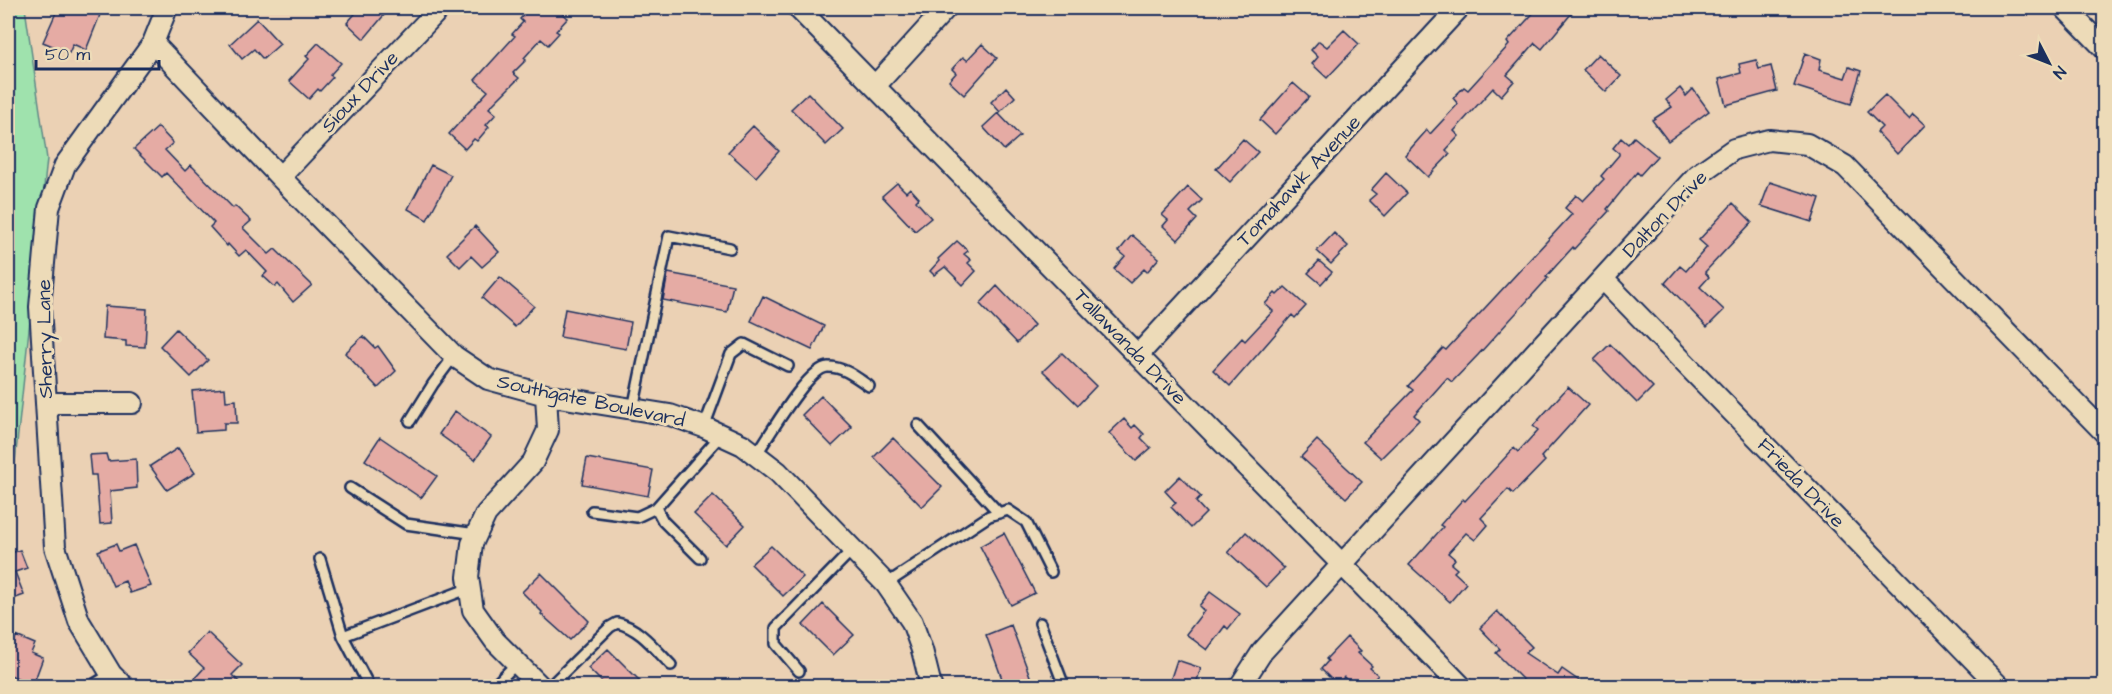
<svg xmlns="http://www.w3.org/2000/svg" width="2112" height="694" viewBox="0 0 2112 694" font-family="'Architects Daughter',sans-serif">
<rect width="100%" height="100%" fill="#ebd1b4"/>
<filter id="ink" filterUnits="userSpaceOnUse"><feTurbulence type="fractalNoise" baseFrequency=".0167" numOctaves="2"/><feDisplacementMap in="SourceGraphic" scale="12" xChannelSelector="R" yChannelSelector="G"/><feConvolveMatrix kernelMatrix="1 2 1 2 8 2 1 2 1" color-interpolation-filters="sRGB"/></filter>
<g filter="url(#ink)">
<!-- green -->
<path fill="#9fe2ad" stroke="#5d8886" stroke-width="1.5" d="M8,8h17l22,151 -34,322 -5,9z"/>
<!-- building -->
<path fill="#e5aba4" stroke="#1b2f5e" stroke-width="1.5" d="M58,8h23l19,7 -14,35 -13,-6 -4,9 -26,-11z
M360,8h30l-26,31 -17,-16z
M530,8h26l12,10 -12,13 3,2 -11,12 -7,-6 -17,19 2,2 -13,13 6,5 -30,30 7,6 -10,11 3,2 -12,14 -3,-2 -9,10 -16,-15 39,-43 -13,-11 40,-44 -3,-2 11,-12 -3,-3z
M1538,8h38l-34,41 -7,-6 -28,32 7,6 -13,15 -8,-8 -39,43 5,5 -13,14 4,4 -22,23 -23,-22 22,-25 3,4 28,-30 -5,-6 11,-11 4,3 41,-45 -2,-3z
M257,19l23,25 -17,15 -9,-10 -12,10 -12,-15z
M1344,30l15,14 -32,34 -15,-14 6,-7 -7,-7 8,-9 8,6z
M318,43l23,20 -11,12 3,2 -13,14 -2,-2 -9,10 -20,-18 20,-22 -3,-3z
M982,44l15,14 -33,37 -15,-14 7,-8 -4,-4 11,-12 4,3z
M1805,53l16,6 -2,11 26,8 4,-11 12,4 -10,33 -57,-18z
M1598,54l23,22 -15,16 -23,-22z
M1756,60l3,9 12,-3 6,25 -51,14 -7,-26 22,-6 -2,-9z
M1293,83l16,14 -34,37 -15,-14z
M1006,87l9,10 -15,15 -9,-10z
M1680,88l6,8 7,-7 16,22 -41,30 -16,-21 20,-13 -6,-7z
M808,93l35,36 -17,16 -35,-36z
M1885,95l24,24 4,-5 12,11 -28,29 -20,-22 5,-5 -15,-15z
M998,113l22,23 -16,14 -21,-23z
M753,126l26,25 -23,26 -28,-25z
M158,127l15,16 -8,7 20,21 6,-6 42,43 2,-2 16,15 -8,7 26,26 6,-5 37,36 -19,17 -15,-18 -3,3 -12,-11 4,-4 -21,-22 -7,6 -11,-12 -1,2 -17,-19 4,-4 -48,-50 -4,4 -28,-28z
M1634,137l23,19 -17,19 -3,-3 -30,37 2,2 -35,38 -1,-2 -27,30 2,1 -70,77 -26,27 -5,-4 -33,37 5,5 -38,38 -18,-16 50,-52 -5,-4 35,-38 3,2 126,-136 -7,-6 11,-13 7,6 21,-22 -3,-3 18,-21v-2l-6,-5 8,-10 7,6z
M1243,139l15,13 -28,30 -14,-13z
M431,165l20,10 -24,45 -19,-11z
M1386,173l21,20 -22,23 -16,-16 7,-6 -5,-4z
M1770,182l50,16 -8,24 -51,-16z
M897,183l9,9 4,-4 9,10 -3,3 15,17 -16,13 -33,-35z
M1188,187l14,13 -12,12 7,7 -19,21 -15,-14 5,-6 -6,-5z
M1733,203l19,19 -47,50 4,5 -9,10 24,23 -17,17 -42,-44 15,-17 6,5 21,-24 -8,-7z
M475,226l24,26 -17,15 -11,-11 -11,11 -13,-13z
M1334,233l14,13 -17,18 -14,-13z
M1132,235l27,23 -12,14 -3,-3 -14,14 -16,-14 11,-13 -6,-5z
M957,241l11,10 -4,3 7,6 -3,3 8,8 -13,14 -18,-18 -11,8 -4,-4 9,-10 -1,-2z
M1319,261l13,11 -11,12 -13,-11z
M668,273l65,12 -6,27 -64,-12z
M500,277l34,29 -19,21 -33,-29z
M997,286l37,39 -17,18 -37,-39z
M1285,287l21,19 -11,12 -3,-3 -62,71 -17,-16 29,-32 3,3 28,-30 -8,-7 10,-11 2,2z
M763,296l61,30 -12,24 -61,-29z
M105,306l42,3 -2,38 -19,-1v-5l-23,-2z
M565,309l66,13 -5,27 -66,-12z
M176,329l32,31 -17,17 -31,-31z
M363,336l12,12 3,-2 18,25 -18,17 -33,-35z
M1610,344l43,43 -16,16 -43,-43z
M1062,353l34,33 -18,19 -35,-34z
M1568,387l20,18 -47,52 4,4 -32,33 -5,-5 -27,29 7,7 -13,15 -9,-7 -18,20 7,6 -4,5 6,5 -3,3 12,11 -16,19 -41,-37 34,-38 -3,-2 23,-26 2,2 49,-53 4,4 20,-22 -5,-4z
M225,388l1,13 10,-1 1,23h-13v7l-28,2 -4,-41z
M821,396l31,31 -20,19 -30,-31z
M455,411l36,26 -16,23 -36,-26z
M1124,419l8,9 3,-3 9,9 -3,4 10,10 -15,13 -27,-28z
M380,437l57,39 -16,22 -56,-38z
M893,438l49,49 -20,20 -48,-50z
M1317,440l45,42 -16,16 -45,-41z
M178,448l17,25 -28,17 -17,-24z
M106,454l2,7 28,-2 1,29 -27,3 2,32 -12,1 -4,-49h-5l-2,-20z
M587,458l66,12 -5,26 -66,-12z
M1180,476l21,21 -5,5 10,11 -15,15 -20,-21 5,-4 -11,-12z
M713,495l32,30 -19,20 -32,-31z
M1246,532l38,36 -18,19 -38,-35z
M1004,533l31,60 -24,12 -31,-59z
M116,544l3,7 15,-6 17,41 -21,7 -5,-12 -12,5 -15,-35z
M771,546l32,31 -20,19 -32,-32z
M20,550l7,18 -12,4 9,23 -16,6v-47z
M541,573l48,48 -19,19 -29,-26 1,-2 -20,-20z
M1210,592l30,22 -12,15 -3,-3 -18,24 -21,-16 18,-23 -5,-5z
M823,604l31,31 -21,20 -30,-30z
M1497,611l35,36 -7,6 33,22 4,-6 26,18h-56l-9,-7 -27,-27 4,-4 -20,-21z
M1011,625l23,62h-29l-19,-52z
M207,632l35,33 -10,10 12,12h-39l-10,-9 9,-10 -16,-15z
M16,636l19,8 -4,9 12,5 -10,27 -25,-11v-17z
M1347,637l14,14 -3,2 14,13 -2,2 8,7 -11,12h-13l-10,-10 -7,8 -16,-16 7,-8 -2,-2z
M608,649l38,38h-39l-19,-19z
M1177,660l24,8 -6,19h-27z"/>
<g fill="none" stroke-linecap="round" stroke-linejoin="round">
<defs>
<path id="service" d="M633,409l36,-173 61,12
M410,421l23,-37 21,-28
M918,425l81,88
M704,427l27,-73 13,-10 44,22
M756,455c12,-17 52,-88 72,-88 16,0 28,10 41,19
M350,488l56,36 70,10
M656,508l7,13 37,37
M592,511l45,6 19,-9 65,-73
M320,559l23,77
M886,584l103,-68 19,-6 18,12 25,50
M1040,623l24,63
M799,671l-23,-27v-16l77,-79
M91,686l20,-12
M369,686l-26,-50 127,-48
M494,686l23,-23
M550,686l60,-59 7,-4c22,4 39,27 54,42"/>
<path id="minor" d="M798,8l663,678
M2065,8l39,40
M153,43l127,134 174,179 34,23 58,16 124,20 34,12 39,18 35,27 108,112 26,38 10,28 9,36
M875,86l71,-78
M280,177l160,-169
M1603,279l396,407
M1138,355l321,-347
M46,403h86
M123,686l-12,-12 -32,-53 -24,-74 -15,-240 9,-99 16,-43 88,-122 12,-30v-5
M540,686l-45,-45 -22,-31 -5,-33 4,-33 14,-30 47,-52 15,-32 -2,-35
M1240,686l22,-34 435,-477 37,-26 35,-9 38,4 38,22 259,266"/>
</defs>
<!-- service casing -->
<use href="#service" stroke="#1b2f5e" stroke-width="14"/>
<!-- minor casing -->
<use href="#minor" stroke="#1b2f5e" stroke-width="24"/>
<!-- service -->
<use href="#service" stroke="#eddbb8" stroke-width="9"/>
<!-- minor -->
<use href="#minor" stroke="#eddbb8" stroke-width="20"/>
</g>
</g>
<g text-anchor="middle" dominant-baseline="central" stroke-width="6" stroke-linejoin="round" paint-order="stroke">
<!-- street labels -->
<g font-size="20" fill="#1b2f5e" stroke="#eddbb8">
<text transform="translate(360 92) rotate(-47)">Sioux Drive</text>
<text transform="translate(1299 181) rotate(-47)">Tomahawk Avenue</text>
<text transform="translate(1665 214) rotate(-46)">Dalton Drive</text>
<text transform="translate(45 339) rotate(-91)">Sherry Lane</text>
<text transform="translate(1130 347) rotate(46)">Tallawanda Drive</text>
<text transform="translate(591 401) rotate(12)">Southgate Boulevard</text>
<text transform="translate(1801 483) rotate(46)">Frieda Drive</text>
</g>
</g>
<!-- margin -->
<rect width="2112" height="694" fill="none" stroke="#eddbb8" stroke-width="30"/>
<rect x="15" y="15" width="2082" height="664" fill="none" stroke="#1b2f5e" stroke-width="2" filter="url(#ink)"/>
<!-- north arrow -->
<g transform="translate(2049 63) rotate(132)" stroke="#eddbb8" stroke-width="4.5" paint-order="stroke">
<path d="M0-4.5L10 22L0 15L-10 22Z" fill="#1b2f5e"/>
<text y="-9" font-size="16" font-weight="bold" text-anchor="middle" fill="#1b2f5e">N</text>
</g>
<!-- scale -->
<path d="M36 60v9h123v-9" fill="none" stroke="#1b2f5e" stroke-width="3"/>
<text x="45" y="60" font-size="18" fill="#1b2f5e" stroke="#eddbb8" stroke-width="4.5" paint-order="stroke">50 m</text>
</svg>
